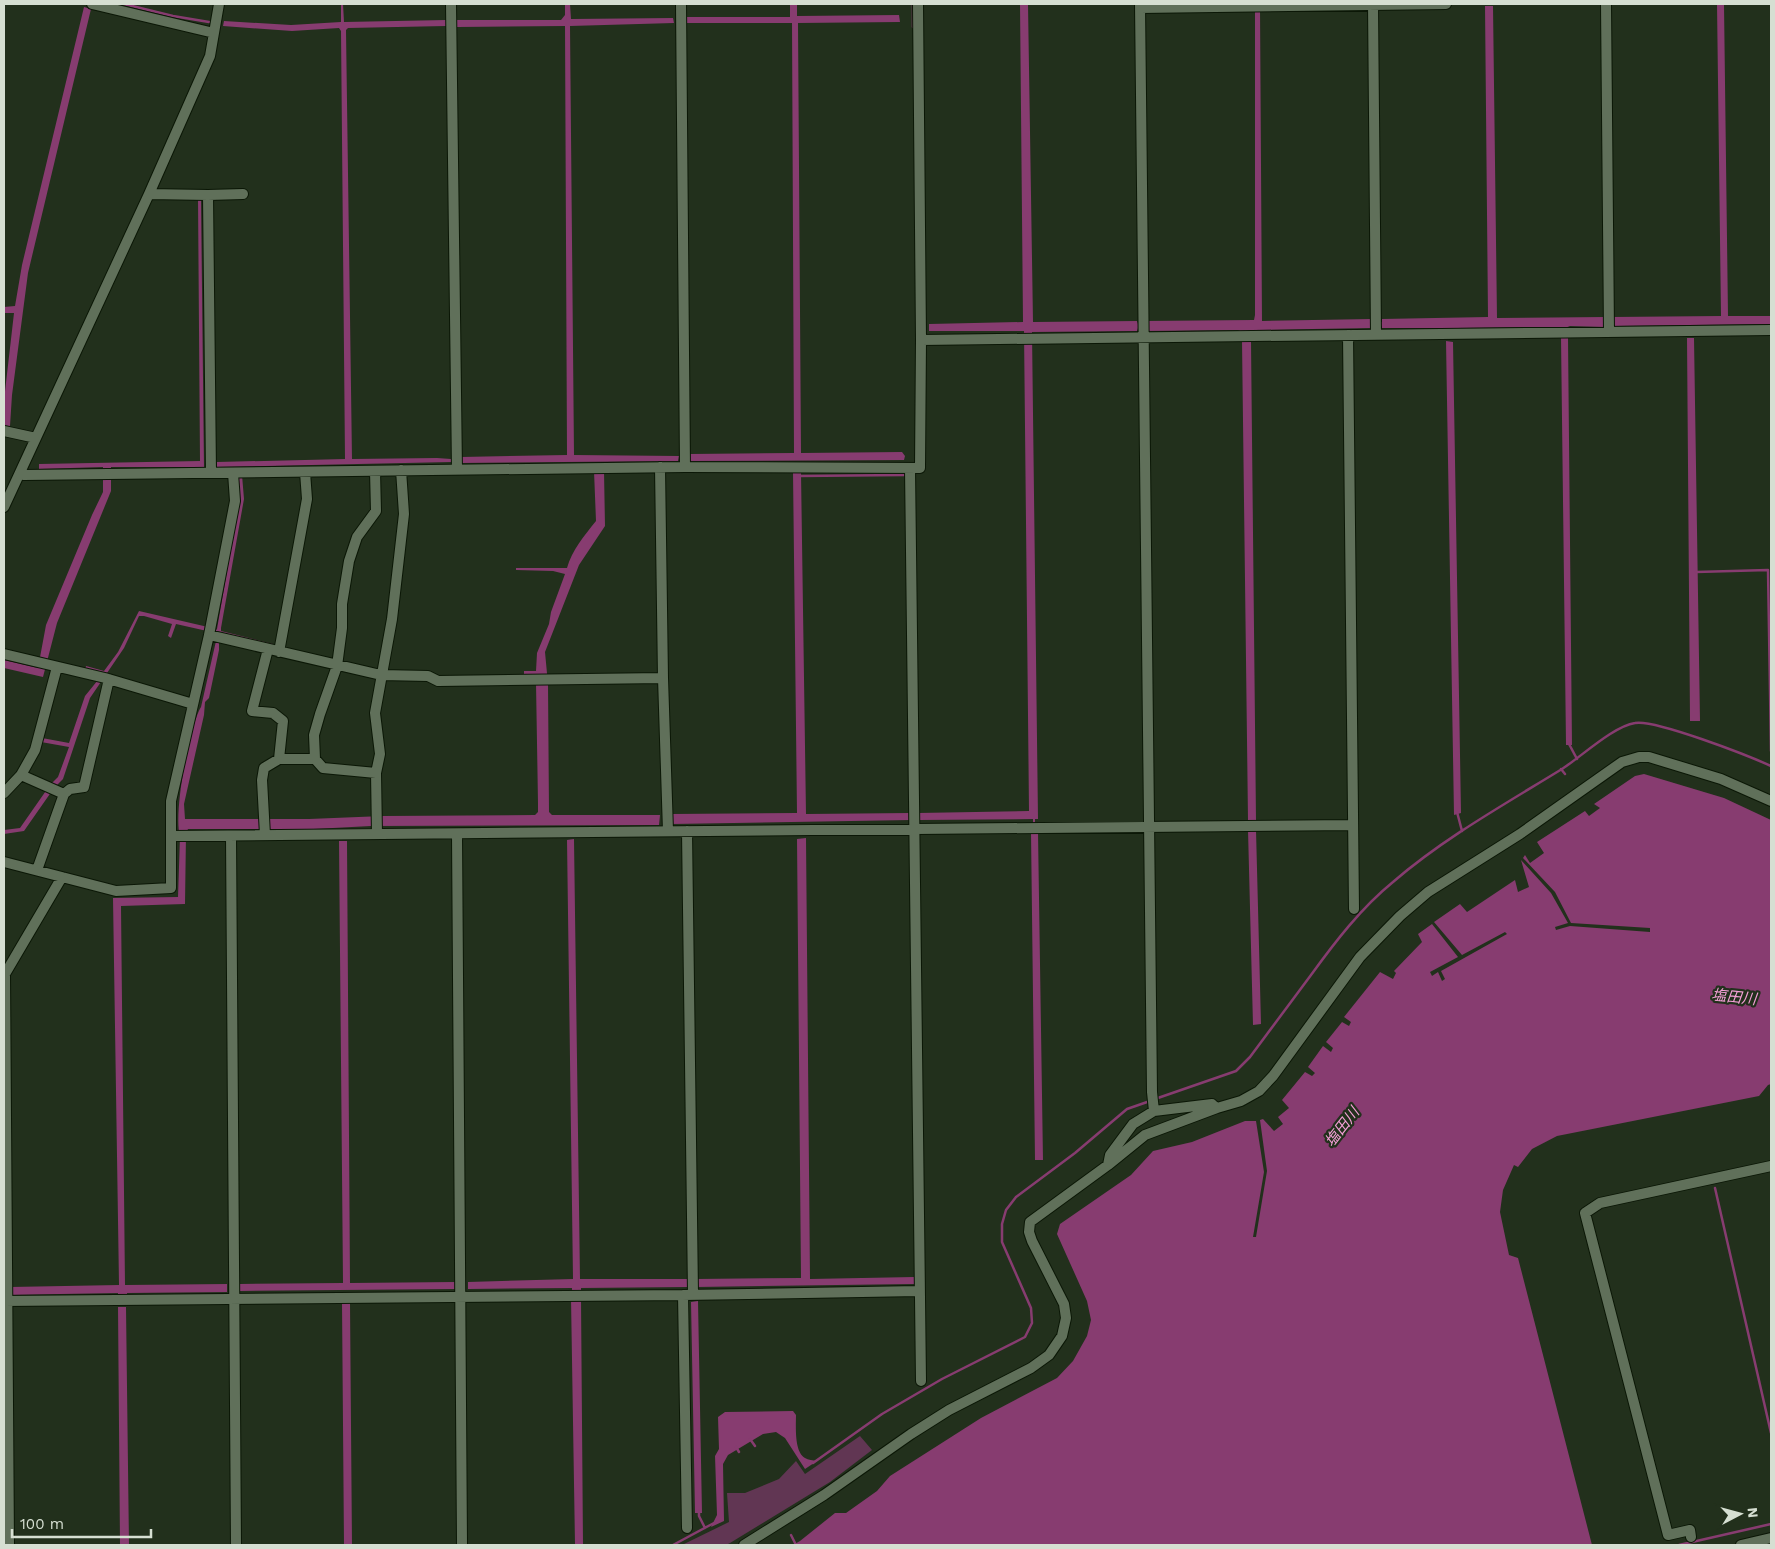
<svg xmlns="http://www.w3.org/2000/svg" width="1775" height="1549" viewBox="0 0 1775 1549" font-family="'Work Sans','Noto Sans JP',sans-serif">
<rect width="100%" height="100%" fill="#22301c"/>
<!-- green -->
<path fill="#613653" d="M860,1436l12,14 -42,32 -100,61 -4,2h-44l47,-23 -2,-29h18l34,-14 17,-18 9,13z"/>
<!-- water -->
<path fill="#873c70" d="M341,4h2l1,18 102,-2v6l-98,2 -2,2 6,429 85,-1 14,1v3l-234,5v-5l128,-3 -4,-428 -2,-3 -47,3 -69,-5 1,-5 67,4 50,-3z
M565,4h5l1,15 102,-1 1,5 -104,3 4,429 105,1 -1,5 -218,2 1,-6 106,-2 -2,-429 -108,1v-7h104l4,-5z
M790,4h7v12l102,-1 1,7 -102,1 3,430 101,-1 3,4 -1,4 -215,1 1,-7 104,-1 -2,-430h-107v-6h105z
M1020,4h8l5,318 104,-1 1,3h8v-3l108,-1 1,-5v-306l5,-2 2,314 109,-2 1,3h10v-3l106,-2 -3,-311h8l4,312 109,-1v10l-36,-1 -5,2 -4,-1 -105,1 -6,3 -4,-3h-64v-2h-10l-1,2 -117,2 -12,2 -4,-2 -92,1v-3h-8l-1,3 -105,1 6,487h-3v13h3l5,328h-8l-4,-328h2v-13l-115,1v-7l111,-2 -5,-480h-95v-7l94,-2z
M1717,4h7l4,312h43l-1,8 -157,2 -1,-9 109,-1z
M84,7l7,2 -63,264 -16,122 -2,31 -6,-1v-25l10,-87h-10v-6l11,-1 7,-41z
M198,198h3l3,269h-93v24l-54,132 -14,54 -39,-9v-8l34,8 8,-43 46,-110 11,-23v-25l-64,2v-5l161,-3z
M1561,337h7l4,408h-6z
M1687,338h7l6,383h-10z
M1242,341h9l5,479h-8z
M1446,341l7,1 8,471 -7,2z
M594,471h10l1,55 -26,39 -34,87 3,32 1,128 3,3h108l-1,10 -288,1 -57,3h-126l-2,5 -1,70 -64,2 4,379 102,-1v8l-100,1v2h-9v-2l-114,2 6,-8 109,-2 -6,-387 65,-1 2,-61c-7,-21 9,-109 21,-129l15,-66 1,-7 -2,-3 2,-2 22,-127v-26l3,-1 2,24 -23,129v3l56,14 -1,2 -55,-14 -2,1v16l-10,48 -4,4 -1,13 -20,89 1,15h124l74,-3 152,-1 3,-3v-9l-2,-120 -2,-9 -10,1v-4h12l1,-18 12,-29 2,-12 14,-38 -12,-3 -37,-1v-2h51c5,-18 17,-32 29,-47z
M793,472h8l5,342 105,-1v7l-239,4v-10l125,-1z
M139,611l69,16 -1,4 -31,-7 -5,14 -3,-2 4,-12 -28,-8h-5l-15,32 -34,50 -27,81 -9,9 -30,43 -20,3v-4l16,-2 30,-43 8,-8 11,-30 -28,-5 1,-4 27,5 16,-47 17,-21 -17,-5 1,-4 18,5 14,-19z
M1644,774l80,24 47,22v264l-3,1 -9,11 -202,40 -25,13 -14,18 -4,-2 -11,25 -3,22 9,43 9,3 74,287h-799l7,-4 35,-28h11l31,-22 13,-15 91,-58 76,-40 16,-17 14,-25 4,-16 -4,-19 -30,-67 3,-10 71,-49 22,-24 39,-9 53,-21h11l8,51 -11,65h3l11,-66 -7,-51 3,-1 11,12 9,-7 -5,-7 11,-9 -7,-8 23,-28 7,4 3,-3 -7,-6 15,-21 8,6 2,-4 -7,-6 16,-20 7,4 2,-4 -7,-5 36,-45 13,7 3,-6 -2,-2 28,-29 -4,-8 14,-10 26,33 -28,15 2,4 6,-4 4,9 3,-2 -4,-8 66,-37 -2,-2 -43,23 -28,-33 26,-18 7,8 48,-32 3,12 11,-5 -8,-27 30,33 17,30 -13,4 1,3 14,-4 80,6v-4l-79,-5 -16,-31 -32,-34 2,-3 5,8 14,-10 -7,-11 48,-31 4,5 11,-8 -6,-4 41,-28z
M1248,830h8l5,194 -8,1z
M806,838l4,441 104,-2v7l-218,3v-8l105,-1 -4,-439z
M574,839l6,440h108v8l-107,1v5l-9,-1v-4l-104,1v-7l105,-3 -6,-439z
M339,841h8l3,442 105,-1v7l-215,2v-7l103,-1z
M571,1298h10l2,247h-8z
M698,1301l4,212h-7l-4,-211z
M342,1303h8l2,242h-8z
M118,1307h8l3,238h-9z
M793,1411l3,4c0,11 -2,37 9,43 3,2 8,2 12,3l-12,8 -20,-31 -9,-6 -13,2 -35,21 -5,9 1,57 -13,6 6,-12 -2,-59 4,-7 -1,-32 7,-5z"/>
<g fill="none" stroke-linecap="round" stroke-linejoin="round">
<!-- stream -->
<path stroke="#873c70" stroke-width="2.5" d="M124,4l49,12 36,6
M913,4v23
M798,476l106,-1
M1696,572l72,-2 3,181
M1569,744l8,15
M1561,769l4,5
M1457,812l5,19
M1155,1099l81,-28 14,-14c20,-27 40,-54 61,-82 24,-33 50,-67 82,-93 51,-44 112,-78 169,-113 20,-13 52,-43 73,-46 20,-4 114,33 136,43
M1715,1188l56,245
M750,1439l5,7
M736,1447l3,5
M813,1463l69,-49 60,-35 83,-42 7,-14 -1,-15 -29,-66v-18l4,-14 10,-13 59,-44 52,-44 23,-8
M699,1511v5l6,12
M791,1535l5,10
M673,1545l41,-22
M1679,1545l92,-21"/>
<defs>
<path id="street" d="M92,4l122,29
M451,4l6,466
M681,4l4,463
M1373,4l3,331
M1606,4l3,328
M1140,8l306,-4
M149,194l59,1 3,278
M208,195l35,-1
M1348,335l6,574
M921,340l850,-10
M4,431l32,7
M660,467l3,211 5,153
M910,468l11,913
M20,473l4,2 661,-8 235,1 1,-128 -3,-336
M4,507l145,-313 61,-138 9,-52
M209,635l172,40 47,1 10,5 225,-3
M279,652l28,-153 -2,-27
M4,654l101,24 88,26
M279,759h36l8,9 53,5
M315,759l-1,-24 6,-21 17,-48 5,-38v-24l7,-43 8,-24 19,-26 -1,-40
M21,775l43,19
M4,793l17,-18 14,-25 22,-83
M687,831l6,463
M377,834l-1,-61 4,-19 -5,-41 17,-94 12,-105 -3,-44
M457,834l5,711
M265,835l-3,-55 2,-12 15,-9 4,-38 -10,-8 -21,-2 16,-62
M172,836l1180,-11
M231,836l5,709
M4,862l112,29 55,-3v-87l38,-166 26,-134 -2,-28
M37,870l27,-76 6,-5 14,-2 25,-108
M1154,1111l58,-7 4,4
M1108,1165l2,-10 23,-31 21,-13 -2,-19 -12,-1088
M683,1295l4,233
M4,1301l679,-6 236,-4
M1691,1537l-1,-7 -22,5 -83,-322 15,-10 171,-37
M9,1545l-4,-571 57,-97
M744,1545l80,-50 87,-61 38,-24 82,-42 18,-13 13,-19 4,-18 -2,-14 -32,-63 -3,-9 1,-10 78,-57 37,-30 72,-27 24,-7 18,-10 14,-15 87,-119 40,-41 28,-24 92,-58 102,-72 17,-5h10l72,22 50,22
M1741,1545l30,-7"/>
</defs>
<!-- street casing -->
<use href="#street" stroke="#0b1706" stroke-width="12"/>
<!-- street -->
<use href="#street" stroke="#60705a" stroke-width="10"/>
</g>
<g text-anchor="middle" dominant-baseline="central" stroke-width="4.5" stroke-linejoin="round" paint-order="stroke">
<!-- water labels -->
<g font-size="15" font-style="italic" fill="#f4a0d7" stroke="#22301c">
<text transform="translate(1734 997) rotate(6)">塩田川</text>
<text transform="translate(1342 1127) rotate(-52)">塩田川</text>
</g>
</g>
<!-- border -->
<rect width="1775" height="1549" fill="none" stroke="#d6dfd2" stroke-width="10"/>
<!-- north arrow -->
<g transform="translate(1740 1514) rotate(84)" stroke="#22301c" stroke-width="4" paint-order="stroke">
<path d="M0-4L9 19L0 12L-9 19Z" fill="#d6dfd2"/>
<text y="-8" font-size="14" font-weight="bold" text-anchor="middle" fill="#d6dfd2">N</text>
</g>
<!-- scale -->
<path d="M12 1529v8h139v-8" fill="none" stroke="#d6dfd2" stroke-width="2.5"/>
<text x="20" y="1529" font-size="15" fill="#d6dfd2" stroke="#22301c" stroke-width="4" paint-order="stroke">100 m</text>
</svg>
